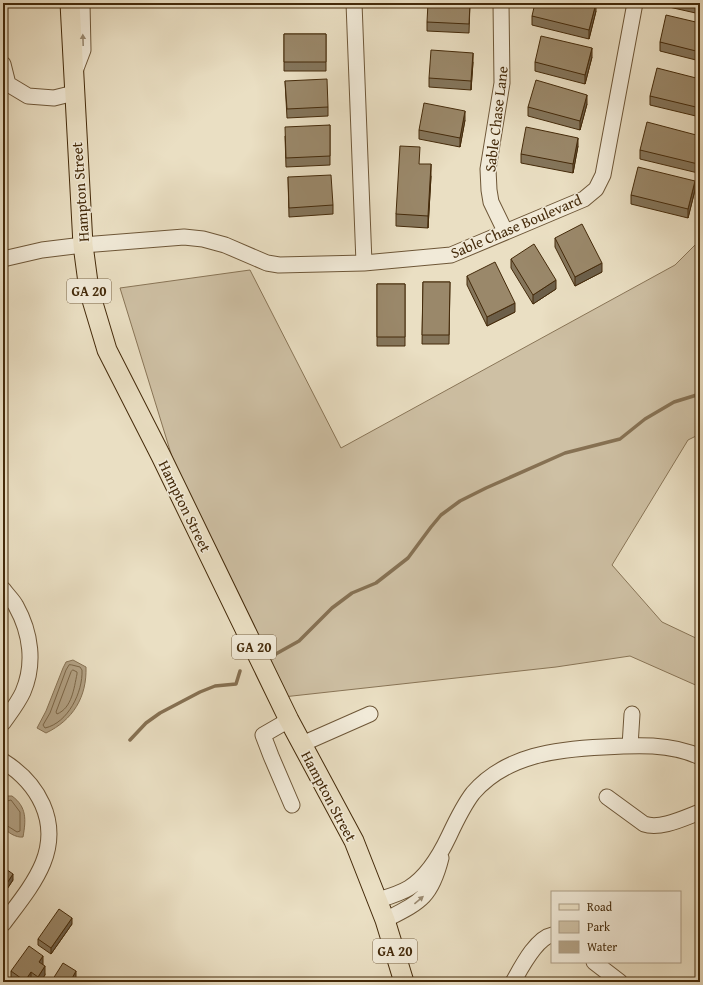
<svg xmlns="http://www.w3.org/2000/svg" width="703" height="985" viewBox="0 0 703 985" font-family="'Gentium Book Plus',serif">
<rect width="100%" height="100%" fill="#eadfc3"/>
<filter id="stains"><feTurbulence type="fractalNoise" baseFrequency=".005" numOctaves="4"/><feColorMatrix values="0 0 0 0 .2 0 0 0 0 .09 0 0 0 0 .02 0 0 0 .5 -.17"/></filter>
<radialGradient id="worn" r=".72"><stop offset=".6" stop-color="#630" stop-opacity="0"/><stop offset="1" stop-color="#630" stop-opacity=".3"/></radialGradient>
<!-- green -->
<path fill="#cec0a4" stroke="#897557" d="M700,240v194l-12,6 -76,125 50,57 38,18v47l-70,-31 -74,11 -282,31 -85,-186 -69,-224 130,-18 91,178 334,-183z"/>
<!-- water -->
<path fill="#b2a184" stroke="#867153" d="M73,660l13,7c1,30 -13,53 -40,66l-9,-5 9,-17 17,-43 3,-6z
M6,796h6c15,11 14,24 11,41 -7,1 -16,-5 -20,-10v-26z"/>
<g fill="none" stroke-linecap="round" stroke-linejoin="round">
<!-- shore -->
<path stroke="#7b6647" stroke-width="1" d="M72,665l8,2 2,3c1,22 -14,53 -37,58l-2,-3 7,-12 16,-43 3,-5z
M73,670l4,2v2c-3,14 -5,34 -20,40l-1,-2 15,-40z
M3,802l8,-2 9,12v19l-3,1 -11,-7h-3"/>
<!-- stream -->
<path stroke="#867153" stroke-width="3.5" d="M274,655l25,-14 33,-33 20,-15 24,-10 32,-25 23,-31 10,-12 19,-14 26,-13 79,-35 55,-14 25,-20 29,-17 26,-8
M130,740l16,-17 14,-10 40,-21 15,-6 21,-2 4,-13"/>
<defs>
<path id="minor" d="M354,3l10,260
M501,3l1,80 -14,86 1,21 2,12 14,29
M3,64l5,20 20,12 26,2 20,-5
M75,71l8,-21 -1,-47
M3,259l39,-9 41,-5 101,-8 19,2 22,6 42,18 12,2 85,-2 87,-8 133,-56 12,-10 7,-14 32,-172
M3,589c4,6 10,11 13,17 15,27 19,58 7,86 -5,11 -13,21 -20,31
M289,720l-26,15 8,21 21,49
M302,744l68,-30
M630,746l2,-32
M3,761c35,22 57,60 40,102 -9,22 -26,42 -40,61
M607,797l37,27c16,6 40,-6 56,-12
M378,900c10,-3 21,-6 31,-12 18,-11 31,-33 40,-52 7,-15 14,-30 24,-43 33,-38 84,-44 131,-46 31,-2 67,-4 96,10
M385,920c35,-18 46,-22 56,-62
M594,962l26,20
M513,982c8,-14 23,-44 39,-47"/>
<path id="major" d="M70,3l13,242 6,45 18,60 54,106 128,264 65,121 31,79 19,62"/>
</defs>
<!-- minor casing -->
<use href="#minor" stroke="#6e5738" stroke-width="17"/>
<!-- major casing -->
<use href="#major" stroke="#442a0a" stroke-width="21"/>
<!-- minor -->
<use href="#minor" stroke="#f1ead8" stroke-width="15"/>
<!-- major -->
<use href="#major" stroke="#eadfc3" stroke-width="19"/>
</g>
<!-- wall -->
<path fill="#84755b" stroke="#442a0a" d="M470,3l-1,30 -42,-2v-9z
M669,3h31v11l-31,-7z
M596,11l-7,28 -57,-14v-9z
M700,23v38l-40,-10v-9z
M284,34h42v37h-42z
M592,57l-7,27 -50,-13v-9z
M473,62l-2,28 -42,-3v-9z
M700,79v38l-50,-12v-9z
M285,81l43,26v9l-41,2z
M587,104l-7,26 -52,-14v-9z
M465,120l-5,27 -41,-8v-9z
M330,125v40l-44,2 -1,-31z
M700,136l-2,37 -58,-14v-9z
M578,146l-5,27 -52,-10v-9z
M420,164l11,12 -3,52 -32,-2v-12z
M288,177l45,28v9l-44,3z
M695,190l-7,28 -57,-14v-9z
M555,238l47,34 -27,14 -20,-39z
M511,259l45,30 -23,15 -22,-36z
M467,276l48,36 -28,14 -20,-41z
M423,282h27l-1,62h-27z
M377,284h28v62h-28z
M3,867l10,13 -6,9 -4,-3z
M72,924l-21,30 -13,-9v-6z
M43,965l2,10 -5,7h-8l-1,-1v1h-17l-3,-2v-9z"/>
<!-- shaded-wall -->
<path fill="#6c5f4a" stroke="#442a0a" d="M596,3v8l-7,28v-9z
M592,48v9l-7,27v-9z
M473,53v9l-2,28v-9z
M587,95v9l-7,26v-9z
M465,111v9l-5,27v-9z
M578,138v8l-5,27v-9z
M700,156v9l-2,8v-9z
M431,164v12l-3,52v-12z
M695,181v9l-7,28v-9z
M602,263v9l-27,14v-9z
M556,280v9l-23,15v-9z
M515,303v9l-28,14v-9z
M13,874v6l-6,9v-6z
M72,918v6l-21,30v-6z
M43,956v9l-4,6v-9z
M45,966v9l-5,7h-2v-5z
M76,971v6l-3,5h-3z
M31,972v10h-6v-1z"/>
<!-- building -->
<path fill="#9a886a" stroke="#442a0a" d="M428,3h42l-1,21 -42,-2z
M535,3h61l-7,27 -57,-14z
M690,3h10v2z
M666,15l34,8v29l-40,-10z
M284,34h42v28h-42z
M541,36l51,12 -7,27 -50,-13z
M431,50l42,3 -2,28 -42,-3z
M657,68l43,11v29l-50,-12z
M327,79l1,28 -41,2 -2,-28z
M536,80l51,15 -7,26 -52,-14z
M424,103l41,8 -5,27 -41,-8z
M647,122l53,14v20l-2,8 -58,-14z
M330,125v31l-44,2 -1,-31z
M526,127l52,11 -5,26 -52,-10z
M400,146l20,1 -1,17h12l-3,52 -32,-2z
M638,167l57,14 -7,28 -57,-14z
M331,175l2,30 -44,3 -1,-31z
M582,224l20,39 -27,14 -20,-39z
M534,244l22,36 -23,15 -22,-36z
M495,262l20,41 -28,14 -20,-41z
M423,282h27l-1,53h-27z
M377,284h28v53h-28z
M3,867l10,7 -6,9 -4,-3z
M59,909l13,9 -21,30 -13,-9z
M29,946l14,10 -4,6 6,4 -7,11 -7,-5 -6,9 -14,-10z
M63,963l13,8 -6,11h-19z"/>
<!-- one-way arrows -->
<defs><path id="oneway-solid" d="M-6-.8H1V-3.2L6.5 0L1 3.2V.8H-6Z"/></defs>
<g fill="#9a8a71">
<use href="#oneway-solid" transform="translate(83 40) rotate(-92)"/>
<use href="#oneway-solid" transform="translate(419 900) rotate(-40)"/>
</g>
<g text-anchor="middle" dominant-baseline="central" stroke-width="3" stroke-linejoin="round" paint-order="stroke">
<!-- shield labels -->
<g fill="#f1ead8" stroke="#786448" stroke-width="1">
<rect x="67" y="279" width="44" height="24" rx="3"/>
<rect x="232" y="635" width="44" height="24" rx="3"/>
<rect x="373" y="939" width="44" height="24" rx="3"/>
</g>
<g font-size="14" font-weight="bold" fill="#442a0a">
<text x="89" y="291">GA 20</text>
<text x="254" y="647">GA 20</text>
<text x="395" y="951">GA 20</text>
</g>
<!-- street labels -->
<g font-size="15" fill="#442a0a" stroke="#f1ead8">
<text transform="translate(496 119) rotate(-83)">Sable Chase Lane</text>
<text transform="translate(80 192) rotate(-94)">Hampton Street</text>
<text transform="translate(516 226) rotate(-23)">Sable Chase Boulevard</text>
<text transform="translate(185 506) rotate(64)">Hampton Street</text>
<text transform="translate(329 796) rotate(62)">Hampton Street</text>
</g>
</g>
<!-- margin -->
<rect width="703" height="985" fill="none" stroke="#eadfc3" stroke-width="16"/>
<rect x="4" y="4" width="695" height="977" fill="none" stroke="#442a0a" stroke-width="2"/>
<rect x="8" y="8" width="687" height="969" fill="none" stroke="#442a0a"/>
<!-- legend -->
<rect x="551" y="891" width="130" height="72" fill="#f1ead8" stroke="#ac9d86"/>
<rect x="559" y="904" width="20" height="6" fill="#eadfc3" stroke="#ac9d86"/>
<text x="587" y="911" font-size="12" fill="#442a0a">Road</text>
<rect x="559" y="921" width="20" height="12" fill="#cec0a4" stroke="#ac9d86"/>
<text x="587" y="931" font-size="12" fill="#442a0a">Park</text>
<rect x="559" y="941" width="20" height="12" fill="#b2a184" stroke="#ac9d86"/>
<text x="587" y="951" font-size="12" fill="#442a0a">Water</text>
<rect width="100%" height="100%" filter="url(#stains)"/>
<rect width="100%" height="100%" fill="url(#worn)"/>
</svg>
